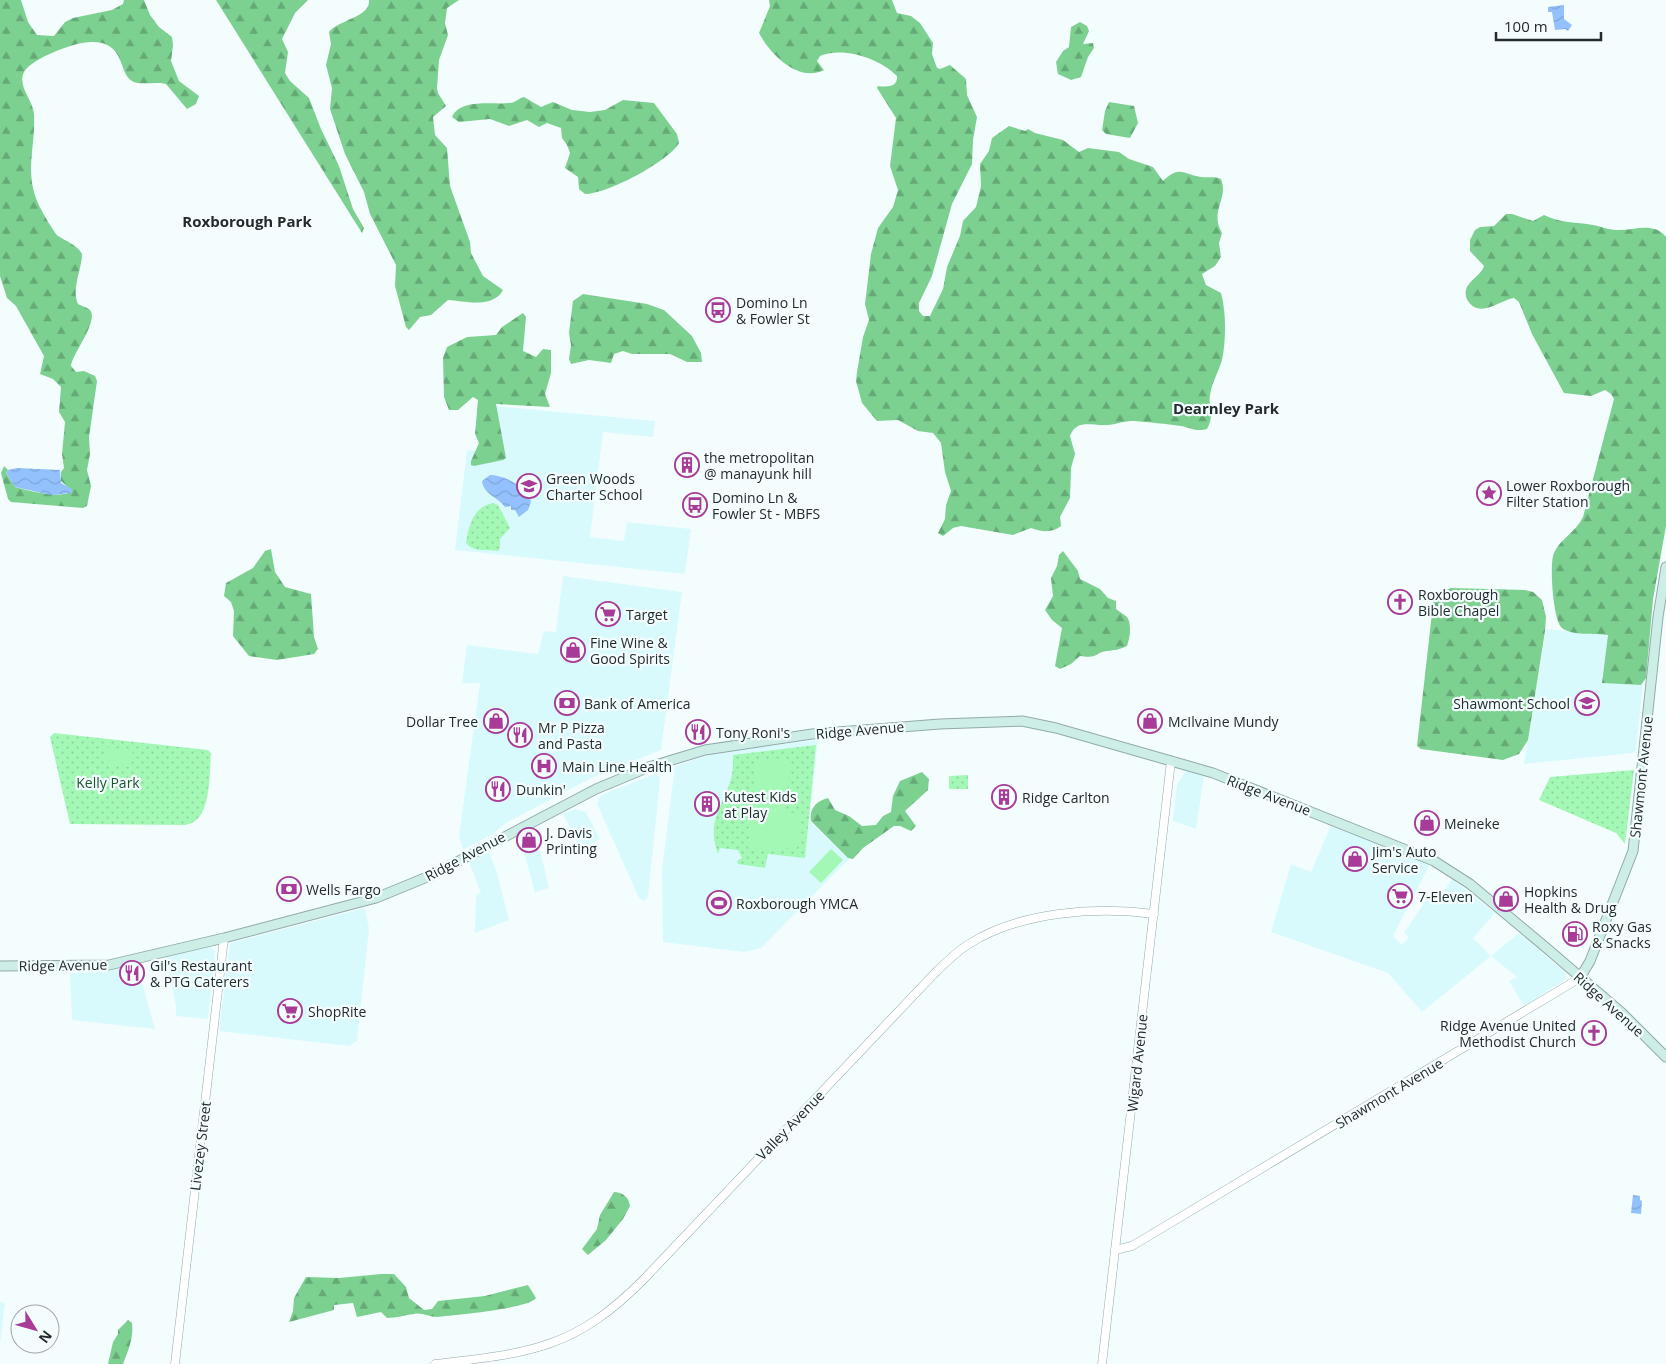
<svg xmlns="http://www.w3.org/2000/svg" width="1666" height="1364" viewBox="0 0 1666 1364" font-family="'Open Sans',sans-serif">
<defs>
<pattern id="grass-dots" width="8" height="8" patternUnits="userSpaceOnUse" patternTransform="scale(1.25)"><rect width="8" height="8" fill="#a3f8b6"/><path d="M2 2h.1M6 6h.1" fill="none" stroke="#8cd59d" stroke-width="1.8" stroke-linecap="round"/></pattern>
<pattern id="forest-firs" width="22" height="20" patternUnits="userSpaceOnUse" patternTransform="scale(1.25)"><rect width="22" height="20" fill="#7cd190"/><path d="M5 1l3.5 6h-7zM16 11l3.5 6h-7z" fill="#65aa76"/></pattern>
<pattern id="water-waves" width="16" height="10" patternUnits="userSpaceOnUse" patternTransform="scale(1.25)"><rect width="16" height="10" fill="#92c1fd"/><path d="M0 5q4-4 8 0t8 0" fill="none" stroke="#7ea6d9"/></pattern>
</defs>
<rect width="100%" height="100%" fill="#f4fdfe"/>
<!-- built -->
<path fill="#d9fafc" d="M483,405l172,16 -2,16 -50,-5 -13,105 34,4 3,-19 64,7 -6,45 -230,-24 12,-100 10,1z
M563,576l119,16 -21,158 -68,27 -87,46 -13,11 -30,16 -4,-14 21,-153h-18l5,-38 71,9 6,-23 12,1z
M1546,629l62,6 -6,48 41,2 -7,65 -3,3 -109,11z
M818,740l-9,81 40,38 -88,89 -17,4 -81,-10 -1,-72 13,-104 44,-14z
M1186,771l18,5 -8,53 -23,-8 4,-37z
M655,774l4,2 1,4 -12,117 -4,4 -5,-3 -42,-94 2,-6 5,-4z
M575,809l11,3 14,27 -19,10 -18,-35z
M1331,825l99,39 -37,72 9,9 7,-8 -5,-4 22,-33 10,5 16,-26 43,34 -22,25 18,18 28,-23 47,40 -1,7 -41,26 -15,-25 8,-4 -26,-21 -69,56 -34,-39 -117,-41 20,-68 20,8z
M531,829l9,21 9,38 -14,4 -16,-57z
M488,851l8,18 13,51 -34,13 1,-38 5,-2 -12,-31z
M365,908l4,21 -12,112 -8,5 -130,-15 11,-88z
M211,947l4,4 -7,68 -32,-3v-11l-11,-48z
M137,964l18,65 -83,-9 -2,-47 33,-1z
M0,1302l5,1 -5,41z"/>
<!-- grass -->
<path fill="url(#grass-dots)" d="M493,503l5,2 12,23 -10,11v9l-2,3c-11,-2 -23,2 -32,-8 3,-18 7,-36 27,-40z
M54,733l154,17 3,3c-2,22 1,69 -26,72l-115,-1 -20,-87z
M816,745l-11,113 -37,-4 -3,14 -27,-4 -1,-3 5,-3 -4,-8 -18,-2 -2,6c-12,-32 4,-46 13,-75 2,-7 2,-16 2,-24z
M1634,770l-9,74 -9,-11 -77,-33 11,-23z
M968,775v14h-19v-13z"/>
<!-- forest -->
<path fill="url(#forest-firs)" d="M0,0h21l7,22 9,13 17,1 11,-14 8,-4 39,-8 11,-6 1,-4h20l6,15 9,12 13,10 1,8 -2,16 8,20 20,15 -3,8 -9,5 -21,-25c-10,-3 -26,2 -34,-3 -14,-8 -6,-39 -40,-39 -15,-1 -60,16 -68,30 -7,14 9,28 10,42 2,35 -12,62 8,97 2,4 13,23 16,25 8,5 19,9 24,18 0,15 -11,35 -4,50 3,2 8,3 11,5 12,10 -17,45 -18,57l5,6 8,-1 11,5 2,5 -8,56 1,17 -3,16 4,16 -4,20 -4,2 -72,-6 -3,-3 -7,-26 3,-7 4,4 -2,3 9,14c13,4 47,12 57,4l-11,-10v-9l3,-4 -2,-14 3,-32 -6,-10 2,-25 -8,-8 -13,-5 4,-18 -28,-50 -9,-8 -7,-22z
M216,0h92l-13,13 -13,26 6,13 -3,21 5,8 19,17 12,31 18,37 14,43 11,19 -2,5z
M369,0h90l-12,8 -2,15 3,12 -9,25 -2,28 1,5 8,13 -13,11 2,18 12,13 3,38 20,56 1,11 12,23 20,14c-10,19 -39,11 -55,10l-17,15 -11,2 -11,13 -3,-3 -11,-41 1,-21 -26,-51 -6,-22 -19,-38 -15,-45 2,-21 -6,-23 5,-21 -2,-12c9,-12 42,-15 40,-32z
M769,0h123l5,13 14,3 9,7 13,20 -1,11 5,14 3,1 10,-4 16,14 1,16 10,22 -4,23 -1,24 -20,40 -20,72 -13,27v8l4,5h7l13,-27 4,-22 13,-31 3,-15 13,-14 5,-21 -1,-22 9,-13 3,-13 17,-12 16,5 3,-2 7,4 28,7 16,12 9,-4 31,4 10,7 24,8 10,14c17,-16 19,-7 38,-4 8,1 13,-1 20,2 8,20 -12,32 1,54l-3,10 2,14 -6,9 -13,8 4,11 15,8c5,18 5,43 2,62 -2,13 -11,26 -13,40 -2,14 5,19 -3,34 -11,3 -16,-1 -26,-3 -15,-2 -33,-4 -47,-5 -10,-1 -21,5 -31,4 -14,0 -27,-5 -33,11l5,18 -4,14 -1,30 -10,19 1,9c-8,7 -20,6 -30,2l-18,7 -52,-9 -8,2 -10,8 -5,-3 7,-14 1,-14 5,-14 -6,-19 -4,-29 -8,-10 -15,-2 -20,-11 -21,1 -15,-18 -6,-22 1,-9 6,-35 6,-17 -4,-16 6,-50 7,-26 15,-21 5,-17 -8,-24 6,-48 -19,-30 1,-2c8,1 20,2 19,-10 -17,-18 -55,-30 -77,-20l-3,5 7,9c-26,13 -54,-16 -65,-37l11,-27z
M1080,22l7,4 2,5 -6,13 10,-1 1,5 -6,9 -7,20 -10,3 -13,-6 -2,-12 7,-11 6,-4 2,-20z
M524,97l17,10 12,-5 19,8 18,2 15,-2 18,-10 31,3 23,31 2,9c-11,19 -72,51 -94,51l-6,-5 -1,-12 -13,-9 5,-15 -3,-8 -5,-7 -1,-10 -14,-5 -8,4 -12,-7 -18,6 -19,-7 -31,3 -7,-5c9,-19 41,-12 58,-14 5,0 9,-5 14,-6z
M1109,102l25,4 4,17 -8,15 -24,-4 -4,-4 3,-19z
M1506,214h6l21,7 11,-6c15,8 33,7 49,10 7,1 16,5 23,5 18,1 37,-9 50,7v289l-13,73 -7,79 -5,7 -39,-2 6,-48c-13,-2 -36,1 -46,-7 -9,-7 -13,-65 -8,-75 6,-14 22,-21 29,-36l31,-118 -3,-5 -6,-4 -14,6 -27,-3 -32,-59 -13,-32 -5,-4c-14,2 -34,21 -46,3 -3,-4 -3,-10 -1,-14 4,-8 15,-13 17,-21l-14,-15v-11l5,-10 5,-3 14,-1z
M583,294l64,10 17,6 28,26 9,17 1,9h-15l-17,-8h-38l-9,-3 -9,3 -3,9 -22,-3 -18,4 -2,-5 2,-14 -2,-12 4,-32z
M523,313l3,4 -3,34 13,6 7,-8 8,1v23l-6,21 5,13 -54,-3 10,54 -3,2 -29,6 -3,-1v-4l8,-18 -4,-9 3,-34 -5,-3 -15,13h-9l-5,-13 -1,-39 4,-11 20,-10 29,-2 6,-8z
M271,549l4,23 10,15 26,7 3,43 4,12 -4,5 -37,6 -28,-4 -16,-20 1,-25 -3,-9 -7,-6 2,-13 27,-15 12,-17z
M1063,551l15,20 2,8 20,10 8,9 8,3v8c3,3 8,5 11,8 5,7 3,21 0,29 -8,4 -12,4 -20,5 -12,1 -8,8 -27,5l-9,8 -11,5 -5,-3 7,-38 -10,-8 -7,-10 8,-14 -2,-18 6,-12 2,-11z
M1451,588l74,2 8,2 9,8 4,17 -1,14 -17,109 -9,14 -16,6 -82,-11 -4,-3 17,-151z
M922,772l7,7 -1,11 -23,21 11,15 -5,5 -11,-5h-6l-31,22 -10,11 -5,-1 -37,-37c-2,-12 5,-20 17,-23l7,12 14,6 13,10 14,-1 7,-9 8,-4 2,-16 7,-15z
M614,1192c8,0 15,5 16,14l-7,13 -17,21 -18,15 -6,-6 15,-20 3,-14z
M381,1274h13l12,13 3,11 15,12 8,-1 6,-8 47,-5 43,-11 8,13c-8,11 -82,17 -99,19 -8,0 -16,-5 -23,-3 -10,1 -17,4 -27,4l-6,-6 -24,5 -4,-14 -19,2v5l-45,12 4,-11 1,-13 12,-21 33,1z
M128,1320l4,3c2,14 -4,28 -9,41h-15l5,-22 5,-8v-4z"/>
<!-- pitch -->
<path fill="#a3f8b6" d="M106,747l27,3 -2,17 -27,-3z
M756,759l34,3 -5,50 16,2 -3,32 -3,3 -13,-2v4l-34,-3z
M831,849l12,11 -22,23 -12,-11z"/>
<!-- water -->
<path fill="url(#water-waves)" d="M1564,5v14l8,6 -4,6 -3,-2 -10,1 -3,-18h-4v-5z
M17,468l43,2 1,13 11,6v4l-21,2 -36,-8 -9,-14 2,-3z
M490,475c14,0 38,12 41,27l-3,8 -9,7 -4,-7h-4v-4l-6,1c-7,-10 -22,-13 -23,-26z
M1633,1195l7,1v4l2,1 -1,13 -10,-1z"/>
<g fill="none" stroke-linecap="round" stroke-linejoin="round">
<defs>
<path id="tertiary" d="M1115,1250l17,-4 448,-268
M175,1364l49,-426
M435,1364c94,-11 139,-14 209,-85l290,-305c11,-11 22,-22 35,-30 50,-32 127,-38 185,-30
M1102,1364l69,-603"/>
<path id="secondary" d="M0,966l109,-1 115,-27 152,-40 56,-23 164,-86 53,-22 56,-17 107,-16 128,-10 82,-3 34,7 157,45 221,88 36,23 80,67 72,62 44,44
M1580,978l10,-17 43,-110 25,-234 8,-50"/>
</defs>
<!-- tertiary casing -->
<use href="#tertiary" stroke="#93a9ab" stroke-width="9"/>
<!-- secondary casing -->
<use href="#secondary" stroke="#93a9ab" stroke-width="11"/>
<!-- tertiary -->
<use href="#tertiary" stroke="#fff" stroke-width="8"/>
<!-- secondary -->
<use href="#secondary" stroke="#cceee6" stroke-width="9"/>
</g>
<!-- icons -->
<defs>
<symbol id="bus-ring" viewBox="-11 -11 22 22"><circle r="9.5" fill="#f4fdfe" stroke="#a83a98" stroke-width="1.5"/><path d="M-5-6H5V4H4V6H2V4H-2V6H-4V4H-5ZM-3.5-4V0h7V-4ZM-3.5 1.2v1.5H-2V1.2ZM2 1.2v1.5H3.5V1.2Z" fill="#a83a98"/></symbol>
<symbol id="building-ring" viewBox="-11 -11 22 22"><circle r="9.5" fill="#f4fdfe" stroke="#a83a98" stroke-width="1.5"/><path d="M-4-6H4V6H1V3H-1V6H-4ZM-2.5-4.3h1.7v1.8h-1.7ZM.8-4.3h1.7v1.8H.8ZM-2.5-1h1.7V.8h-1.7ZM.8-1h1.7V.8H.8Z" fill="#a83a98"/></symbol>
<symbol id="school-ring" viewBox="-11 -11 22 22"><circle r="9.5" fill="#f4fdfe" stroke="#a83a98" stroke-width="1.5"/><path d="M0-5L7-2L0 1L-7-2ZM-4 1L0 2.5L4 1V4Q0 6-4 4Z" fill="#a83a98"/></symbol>
<symbol id="sight-ring" viewBox="-11 -11 22 22"><circle r="9.5" fill="#f4fdfe" stroke="#a83a98" stroke-width="1.5"/><path d="M0-6L1.8-2.2L6-1.7L2.9 1.2L3.7 5.4L0 3.3L-3.7 5.4L-2.9 1.2L-6-1.7L-1.8-2.2Z" fill="#a83a98"/></symbol>
<symbol id="church-ring" viewBox="-11 -11 22 22"><circle r="9.5" fill="#f4fdfe" stroke="#a83a98" stroke-width="1.5"/><path d="M-1.2-6h2.4v3.5h3.3v2.4h-3.3V6h-2.4V-.1h-3.3v-2.4h3.3Z" fill="#a83a98"/></symbol>
<symbol id="supermarket-ring" viewBox="-11 -11 22 22"><circle r="9.5" fill="#f4fdfe" stroke="#a83a98" stroke-width="1.5"/><path d="M-6-5.5h2.5l.6 2H6L4.5 2H-2.5L-4.4-4H-6ZM-1.5 3.2a1.3 1.3 0 1 0 .1 0ZM3 3.2a1.3 1.3 0 1 0 .1 0Z" fill="#a83a98"/></symbol>
<symbol id="shop-ring" viewBox="-11 -11 22 22"><circle r="9.5" fill="#f4fdfe" stroke="#a83a98" stroke-width="1.5"/><path d="M-5-2.5h2.3a2.7 3.5 0 0 1 5.4 0H5L5.5 6h-11ZM-1.5-2.5h3a1.5 2.3 0 0 0-3 0Z" fill="#a83a98"/></symbol>
<symbol id="bank-ring" viewBox="-11 -11 22 22"><circle r="9.5" fill="#f4fdfe" stroke="#a83a98" stroke-width="1.5"/><path d="M-6-4H6V4H-6ZM0-2.3a2.3 2.3 0 1 0 0 4.6a2.3 2.3 0 1 0 0-4.6Z" fill="#a83a98"/></symbol>
<symbol id="restaurant-ring" viewBox="-11 -11 22 22"><circle r="9.5" fill="#f4fdfe" stroke="#a83a98" stroke-width="1.5"/><path d="M-5-6h1v4h1v-4h1v4h1v-4h1v5L-1.5 .5V6h-2V.5L-5-1ZM5-6V6H3V1.5H1.5Q1.5-4 5-6Z" fill="#a83a98"/></symbol>
<symbol id="hospital-ring" viewBox="-11 -11 22 22"><circle r="9.5" fill="#f4fdfe" stroke="#a83a98" stroke-width="1.5"/><path d="M-5-5h3v3.5h4V-5h3V5h-3V1.5h-4V5h-3Z" fill="#a83a98"/></symbol>
<symbol id="stadium-ring" viewBox="-11 -11 22 22"><circle r="9.5" fill="#f4fdfe" stroke="#a83a98" stroke-width="1.5"/><path d="M0-5a6.5 5 0 1 0 0 10a6.5 5 0 1 0 0-10ZM-3.5-1.8h7v3.6h-7Z" fill="#a83a98"/></symbol>
<symbol id="fuel-ring" viewBox="-11 -11 22 22"><circle r="9.5" fill="#f4fdfe" stroke="#a83a98" stroke-width="1.5"/><path d="M-5.5-6h7V0h2V4h1.3V-2.5L3-4.5l.8-.8L6-3V5H2.5V1h-1V6h-7ZM-4.2-4.7v3.2H.2V-4.7Z" fill="#a83a98"/></symbol>
</defs>
<g fill-rule="evenodd">
<use href="#bus-ring" x="704" y="296" width="28" height="28"/>
<use href="#building-ring" x="673" y="451" width="28" height="28"/>
<use href="#school-ring" x="515" y="472" width="28" height="28"/>
<use href="#sight-ring" x="1475" y="479" width="28" height="28"/>
<use href="#bus-ring" x="681" y="491" width="28" height="28"/>
<use href="#church-ring" x="1386" y="588" width="28" height="28"/>
<use href="#supermarket-ring" x="594" y="600" width="28" height="28"/>
<use href="#shop-ring" x="559" y="636" width="28" height="28"/>
<use href="#bank-ring" x="553" y="689" width="28" height="28"/>
<use href="#school-ring" x="1573" y="689" width="28" height="28"/>
<use href="#shop-ring" x="482" y="707" width="28" height="28"/>
<use href="#shop-ring" x="1136" y="707" width="28" height="28"/>
<use href="#restaurant-ring" x="684" y="718" width="28" height="28"/>
<use href="#restaurant-ring" x="506" y="721" width="28" height="28"/>
<use href="#hospital-ring" x="530" y="752" width="28" height="28"/>
<use href="#restaurant-ring" x="484" y="775" width="28" height="28"/>
<use href="#building-ring" x="990" y="783" width="28" height="28"/>
<use href="#building-ring" x="693" y="790" width="28" height="28"/>
<use href="#shop-ring" x="1413" y="809" width="28" height="28"/>
<use href="#shop-ring" x="515" y="826" width="28" height="28"/>
<use href="#shop-ring" x="1341" y="845" width="28" height="28"/>
<use href="#bank-ring" x="275" y="875" width="28" height="28"/>
<use href="#supermarket-ring" x="1386" y="882" width="28" height="28"/>
<use href="#shop-ring" x="1492" y="885" width="28" height="28"/>
<use href="#stadium-ring" x="705" y="889" width="28" height="28"/>
<use href="#fuel-ring" x="1561" y="920" width="28" height="28"/>
<use href="#restaurant-ring" x="118" y="959" width="28" height="28"/>
<use href="#supermarket-ring" x="276" y="997" width="28" height="28"/>
<use href="#church-ring" x="1580" y="1019" width="28" height="28"/>
</g>
<g text-anchor="middle" dominant-baseline="central" stroke-width="4.5" stroke-linejoin="round" paint-order="stroke">
<!-- poi labels -->
<g font-size="14" fill="#232c2d" stroke="#f4fdfe" text-anchor="start">
<text x="736" y="302">Domino Ln<tspan x="736" dy="16">&amp; Fowler St</tspan></text>
<text x="704" y="457">the metropolitan<tspan x="704" dy="16">@ manayunk hill</tspan></text>
<text x="546" y="478">Green Woods<tspan x="546" dy="16">Charter School</tspan></text>
<text x="1506" y="485">Lower Roxborough<tspan x="1506" dy="16">Filter Station</tspan></text>
<text x="712" y="497">Domino Ln &amp;<tspan x="712" dy="16">Fowler St - MBFS</tspan></text>
<text x="1418" y="594">Roxborough<tspan x="1418" dy="16">Bible Chapel</tspan></text>
<text x="626" y="614">Target</text>
<text x="590" y="642">Fine Wine &amp;<tspan x="590" dy="16">Good Spirits</tspan></text>
<text x="584" y="703">Bank of America</text>
<text x="1570" y="703" text-anchor="end">Shawmont School</text>
<text x="478" y="721" text-anchor="end">Dollar Tree</text>
<text x="1168" y="721">McIlvaine Mundy</text>
<text x="538" y="727">Mr P Pizza<tspan x="538" dy="16">and Pasta</tspan></text>
<text x="716" y="732">Tony Roni's</text>
<text x="562" y="766">Main Line Health</text>
<text x="516" y="789">Dunkin'</text>
<text x="724" y="796">Kutest Kids<tspan x="724" dy="16">at Play</tspan></text>
<text x="1022" y="797">Ridge Carlton</text>
<text x="1444" y="823">Meineke</text>
<text x="546" y="832">J. Davis<tspan x="546" dy="16">Printing</tspan></text>
<text x="1372" y="851">Jim's Auto<tspan x="1372" dy="16">Service</tspan></text>
<text x="306" y="889">Wells Fargo</text>
<text x="1524" y="891">Hopkins<tspan x="1524" dy="16">Health &amp; Drug</tspan></text>
<text x="1418" y="896">7-Eleven</text>
<text x="736" y="903">Roxborough YMCA</text>
<text x="1592" y="926">Roxy Gas<tspan x="1592" dy="16">&amp; Snacks</tspan></text>
<text x="150" y="965">Gil's Restaurant<tspan x="150" dy="16">&amp; PTG Caterers</tspan></text>
<text x="308" y="1011">ShopRite</text>
<text x="1576" y="1025" text-anchor="end">Ridge Avenue United<tspan x="1576" dy="16">Methodist Church</tspan></text>
</g>
<!-- street labels -->
<g font-size="14" fill="#232c2d" stroke="#f4fdfe">
<text transform="translate(860 730) rotate(-5)">Ridge Avenue</text>
<text transform="translate(1641 777) rotate(-84)">Shawmont Avenue</text>
<text transform="translate(1269 795) rotate(21)">Ridge Avenue</text>
<text transform="translate(465 856) rotate(-28)">Ridge Avenue</text>
<text transform="translate(63 965) rotate(-1)">Ridge Avenue</text>
<text transform="translate(1609 1004) rotate(42)">Ridge Avenue</text>
<text transform="translate(1137 1063) rotate(-84)">Wigard Avenue</text>
<text transform="translate(1389 1093) rotate(-31)">Shawmont Avenue</text>
<text transform="translate(790 1125) rotate(-46)">Valley Avenue</text>
<text transform="translate(200 1146) rotate(-83)">Livezey Street</text>
</g>
<!-- park labels -->
<g font-size="14" fill="#18552b" stroke="#f4fdfe">
<text x="108" y="782">Kelly Park</text>
</g>
<!-- neighbourhood labels -->
<g font-size="15" font-weight="bold" fill="#232c2d" stroke="#f4fdfe">
<text x="247" y="221">Roxborough Park</text>
<text x="1226" y="408">Dearnley Park</text>
</g>
</g>
<!-- north arrow -->
<g transform="translate(35 1329) rotate(127)"><circle r="24" fill="#f4fdfe" stroke="#a0a9aa"/>
<path d="M0-4L9 19L0 12L-9 19Z" fill="#a83a98"/>
<text y="-8" font-size="14" font-weight="bold" text-anchor="middle" fill="#232c2d">N</text>
</g>
<!-- scale -->
<path d="M1496 32v8h105v-8" fill="none" stroke="#232c2d" stroke-width="2.5"/>
<text x="1504" y="32" font-size="15" fill="#232c2d" stroke="#f4fdfe" stroke-width="4" paint-order="stroke">100 m</text>
</svg>
